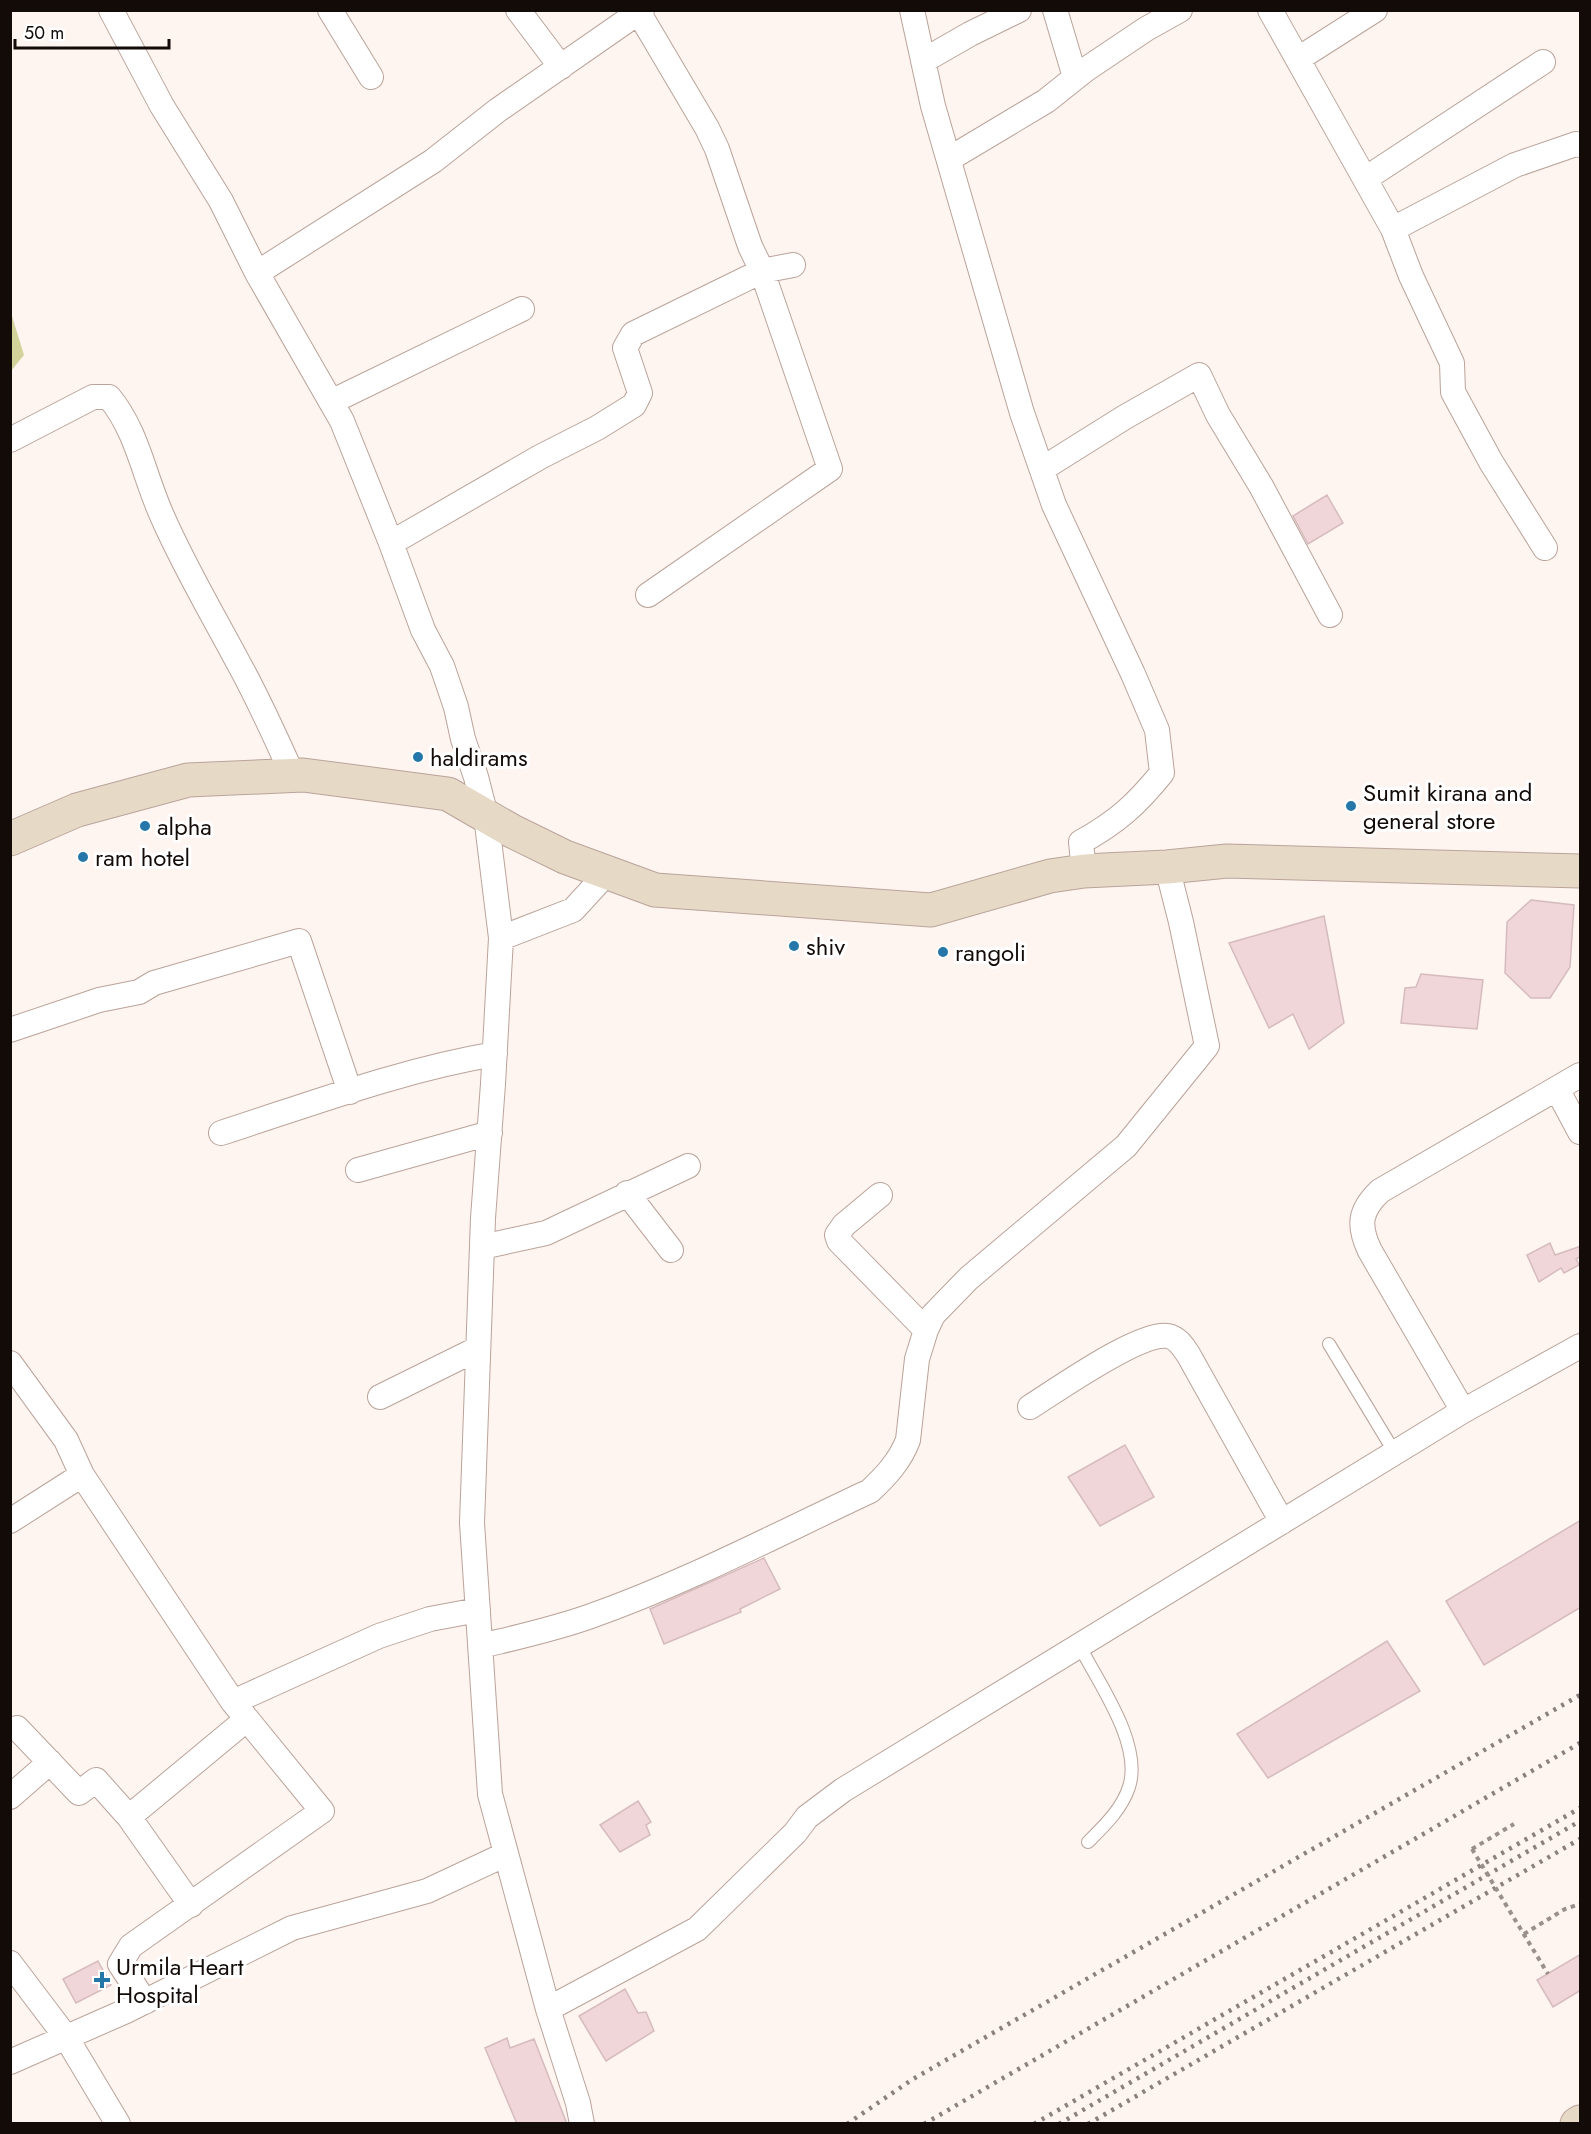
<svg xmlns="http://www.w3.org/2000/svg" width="1591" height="2134" viewBox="0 0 1591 2134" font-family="Jost,sans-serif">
<rect width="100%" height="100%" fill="#fef4f0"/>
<!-- green -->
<path fill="#d2d39b" d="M11,313l13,42 -13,16h-1z"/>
<!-- building -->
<path fill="#f0d6d8" stroke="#d6bbbe" stroke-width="1.5" d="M1327,495l16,28 -35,21 -15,-28z
M1531,900l43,5 -4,62 -20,31h-19l-26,-25 2,-51z
M1324,916l20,107 -35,26 -16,-35 -24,14 -40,-85z
M1421,974l62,6 -6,49 -76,-6 4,-35 11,-1z
M1550,1243l5,12 26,-9v10l-5,3 3,6 -15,8 -3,-5 -22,14 -12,-27z
M1125,1445l29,52 -54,29 -32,-49z
M1581,1520v87l-97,58 -38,-64z
M764,1558l16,31 -40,20 1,3 -77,32 -14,-35z
M1387,1641l33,50 -152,87 -31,-44z
M638,1801l13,21 -5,3 4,10 -30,17 -20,-27z
M1581,1954v36l-28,17 -16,-27z
M98,1961l13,24 -35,18 -13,-24z
M625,1989l13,24 8,-1 8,19 -48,30 -27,-45z
M507,2038l3,10 24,-9 33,85h-50l-32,-76z"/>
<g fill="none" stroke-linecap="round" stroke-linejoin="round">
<defs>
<path id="lane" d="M1329,1344l66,109
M1079,1645c19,37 64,99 50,142 -7,22 -25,39 -41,55"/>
<path id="street" d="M111,10l51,96 59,95 36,72
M330,10l41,67
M518,10l43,57
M912,10l21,96 89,307 32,92 79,169 24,56 5,43c-26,32 -45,49 -81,69l3,29
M1055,10l20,67
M1270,10l123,219 18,47 41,87 1,29 38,70 54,86
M639,13l68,115 10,21 33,97 12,25 68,198 -182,126
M1298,59l77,-49
M923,61l47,-27 49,-24
M949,159l97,-58 39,-31 61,-41 34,-19
M1365,179l178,-117
M1393,229l122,-64 61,-21 4,1
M331,402l191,-93
M10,440l83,-43h16c29,35 35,80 54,121 22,50 50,97 76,146 20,36 37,74 54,112
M1042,469l83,-52 74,-42 19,40 43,71 69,129
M391,543l149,-86 57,-29 37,-23 6,-12 -15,-45 8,-14 129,-63 31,-6
M501,938l72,-28 34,-37
M10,1030l89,-30 40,-8 15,-9 145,-42 51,151
M1557,1089l23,43
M221,1133c90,-29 180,-63 274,-79
M358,1170l132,-37
M627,1193l44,57
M880,1195l-36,30 -7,10 2,6 87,89
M482,1247l64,-14 142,-67
M10,1363l56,77 16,35 151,227 89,109 -191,135 -11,18 25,38
M380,1397l97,-48
M1030,1407c27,-17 110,-76 138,-71 10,2 15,11 20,18l94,168
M1463,1411l-93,-160c-12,-25 -11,-40 10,-60l200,-116
M10,1521l72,-46
M481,1646c37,-9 74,-17 110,-30 96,-34 187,-82 279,-125 16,-15 30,-30 38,-51l9,-81 9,-29 7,-15 36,-37 157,-132 81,-100 -26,-124 -14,-55
M233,1702l146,-66 51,-17 48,-9
M17,1728l62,65 17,-13 33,37 62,88
M10,1797l40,-35
M129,1817l118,-98
M10,1963l56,74 52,87
M548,2009l149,-80 98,-96 12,-16 36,-27 620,-379 117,-65
M10,2062l116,-51 166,-83 135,-37 79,-37
M582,2124l-4,-21 -30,-94 -58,-215 -18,-271 11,-305 10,-134 8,-146 -15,-122 -10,-39 -13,-38 -7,-32 -14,-41 -19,-36 -32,-87 -49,-122 -85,-148 176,-112 65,-51 144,-100"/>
<path id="secondary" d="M10,839l67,-29 111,-30 115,-5 145,19 64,37 53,26 90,33 276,20 119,-34 34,-5 83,-4 60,-6 353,10
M1577,2124l3,-2"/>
</defs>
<!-- lane casing -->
<use href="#lane" stroke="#baa39a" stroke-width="14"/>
<!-- street casing -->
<use href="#street" stroke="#baa39a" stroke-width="26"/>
<!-- secondary casing -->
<use href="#secondary" stroke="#baa39a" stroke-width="35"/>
<!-- path -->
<path stroke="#998f8c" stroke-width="4" stroke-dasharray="4.5 4.5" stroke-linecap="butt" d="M1472,1849l42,-25
M1524,1934l41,-25 15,-5"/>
<!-- lane -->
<use href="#lane" stroke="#fff" stroke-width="12"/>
<!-- street -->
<use href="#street" stroke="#fff" stroke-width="24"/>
<!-- secondary -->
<use href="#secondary" stroke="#e6dac7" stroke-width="33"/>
<!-- rail -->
<path stroke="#8a817e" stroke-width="4.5" stroke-dasharray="3 6" stroke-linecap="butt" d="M847,2124l66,-45 667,-384
M924,2124l656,-381
M1034,2124l546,-316
M1059,2124l521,-303
M1088,2124l492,-285"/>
<!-- path-bridge -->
<path stroke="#998f8c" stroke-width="4" stroke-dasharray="4.5 4.5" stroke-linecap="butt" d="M1472,1849l76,125"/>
</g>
<!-- markers -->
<g fill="#2477a8" stroke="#fff" stroke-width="2">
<circle cx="418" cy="757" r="6"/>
<circle cx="1351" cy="806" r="6"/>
<circle cx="145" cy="826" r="6"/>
<circle cx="83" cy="857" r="6"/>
<circle cx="794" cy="946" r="6"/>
<circle cx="943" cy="952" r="6"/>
<path d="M99 1971h6v6h6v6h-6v6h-6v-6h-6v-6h6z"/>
</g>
<g text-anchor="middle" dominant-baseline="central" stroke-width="6" stroke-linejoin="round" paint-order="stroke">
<!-- poi labels -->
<g font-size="24" fill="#130b08" stroke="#fff" text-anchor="start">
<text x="430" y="757">haldirams</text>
<text x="1363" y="792">Sumit kirana and<tspan x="1363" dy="28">general store</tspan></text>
<text x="157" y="826">alpha</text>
<text x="95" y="857">ram hotel</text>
<text x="806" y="946">shiv</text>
<text x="955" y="952">rangoli</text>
<text x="116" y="1966">Urmila Heart<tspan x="116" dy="28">Hospital</tspan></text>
</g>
</g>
<!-- border -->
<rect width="1591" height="2134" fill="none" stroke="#130b08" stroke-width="24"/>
<!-- scale -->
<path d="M15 39v9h154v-9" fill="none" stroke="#130b08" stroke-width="3"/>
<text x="24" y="39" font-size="18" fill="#130b08" stroke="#ffffff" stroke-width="4.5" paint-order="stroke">50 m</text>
</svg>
